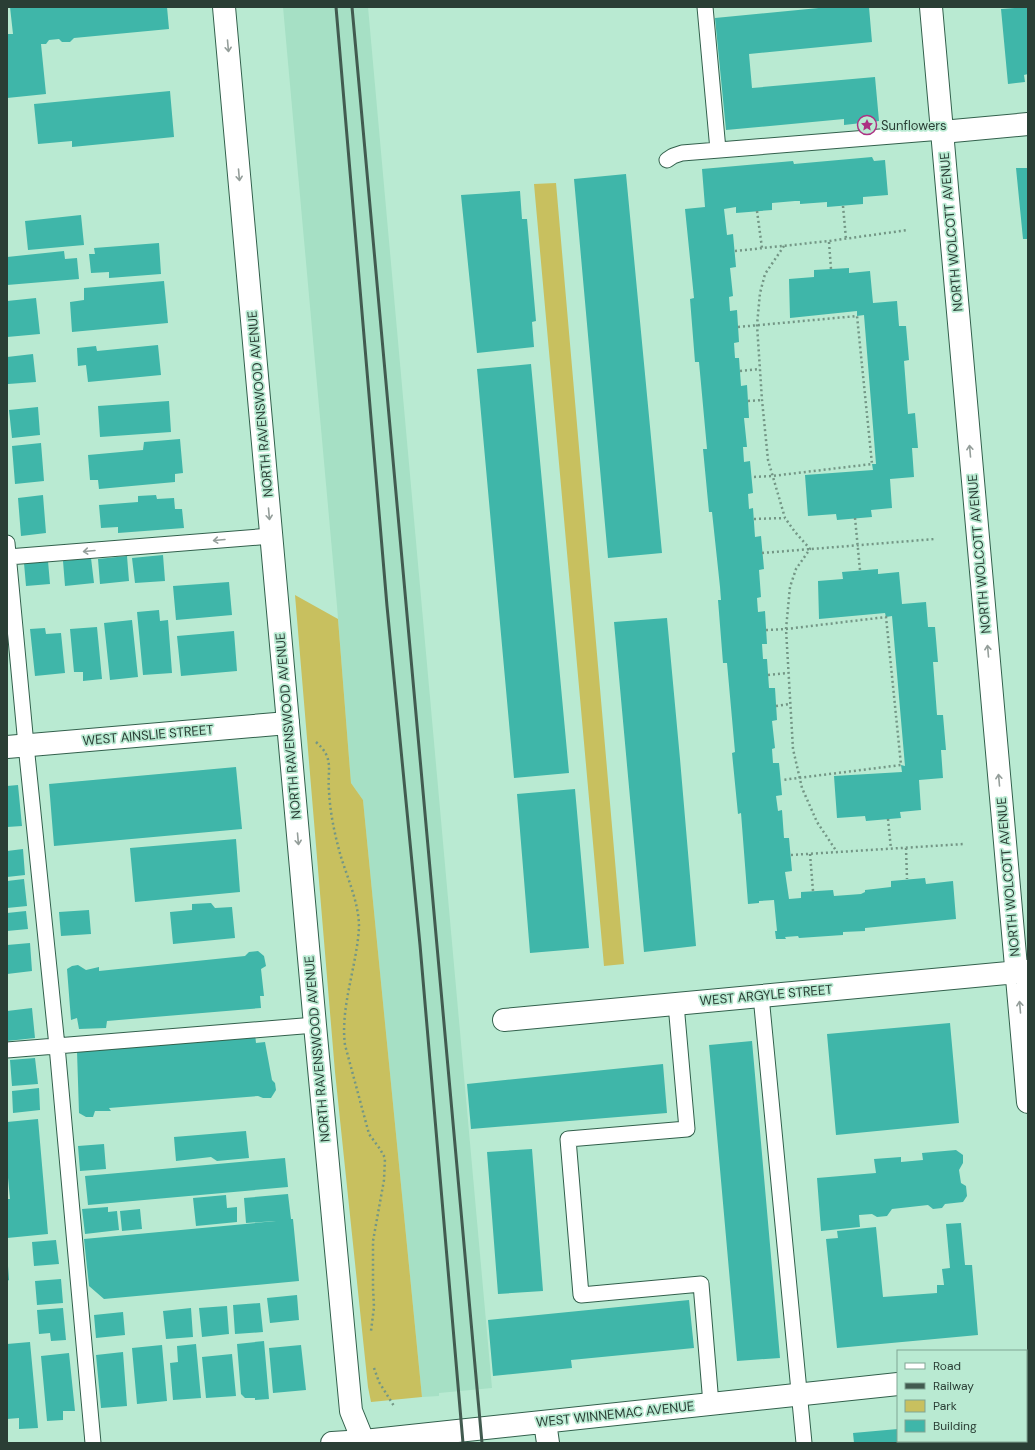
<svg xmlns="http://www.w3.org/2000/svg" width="1035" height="1450" viewBox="0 0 1035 1450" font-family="'DM Sans',sans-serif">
<rect width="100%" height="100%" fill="#b9ead2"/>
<!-- built -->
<path fill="#a6e0c5" d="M283,7h85l124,1381 -53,5v3l-17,1 -59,-597 -12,-17 -14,-177z"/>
<!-- green -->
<path fill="#c8c05f" d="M556,183l68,781 -20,2 -70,-782z
M295,595l43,24 13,164 12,17 59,597 -51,5 -3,-15 -33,-315z"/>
<!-- building -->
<path fill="#3fb6a9" d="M10,7h157l2,22 -95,9 -4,4h-8l-3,-3 -10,1 -3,4h-5l5,50 -39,4v-64h6z
M829,7h40l3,35 -123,12 3,34 123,-11 4,44 -35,4v-6l-118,11 -11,-112z
M1028,7v67l-4,1 1,7 -17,2 -7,-75z
M170,91l4,46 -102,10v-6l-34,3 -4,-40z
M872,157l2,4 11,-1 3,35 -25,2v7l-36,3v-5l-27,2v-3h-5l-23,2v7l-36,3v-6l-12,2 3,26 6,-1 3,33 -6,1 3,28 -4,1 1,14 7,-1 2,32 -5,1 1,15h4l2,28 6,-1 2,33h-5l3,29h-4l1,15 6,-1 3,32 -5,1 1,15 4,-1 2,29 6,-1 3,33 -5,1 2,27 -4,1 1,14 7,-1 2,33h-5l1,15h4l2,29h6l2,32 -5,1 3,27 -3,1 1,14h6l3,32 -6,1 2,15 4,-1 2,28h5l3,33 -7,1 4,27 12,-1v-6l32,-2 1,6 27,-2 4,-2v-2l26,-3v-6l34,-3 1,6 27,-3 3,38 -91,9v3l-22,1v3l-44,3 -1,-2 -13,1 1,2h-10l-1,-8h2l-3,-31 -15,1v2l-11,1 -7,-91 -3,1 -6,-61 3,-1 -8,-89h-4l-5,-63h3l-1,-13 -8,-75h-3l-6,-63h4l-8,-87h-4l-5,-63 4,-1 -9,-89 20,-2 -3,-38 91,-8 1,3z
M1016,168h12v71h-5z
M626,174l36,379 -54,5 -34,-379z
M520,191l2,28h5l9,102 -4,1 2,25 -57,6 -16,-158z
M81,215l3,30 -56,5 -3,-29z
M159,243l2,31 -52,4v-6l-18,1 -2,-19h6l-1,-6z
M64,251l1,8 12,-1 2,21 -72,6v-28z
M849,268v5l21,-2 3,32 24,-2 2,25h7l3,34 -5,1 4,53 7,-1 3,35h-6l2,29 -24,2 2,29 -21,2 1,7 -35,3 -1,-6 -28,2 -3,-41 68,-5 -1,-6h4l-12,-149 -7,1v-5l-67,7 -1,-39 25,-2v-7z
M164,281l4,42 -96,9 -2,-30 14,-2v-12z
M36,298l4,36 -33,3v-36z
M158,345l3,30 -73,7 -2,-17 -8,1 -1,-18 19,-2 1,5z
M33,354l3,28 -28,2 -1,-27z
M531,364l38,409 -55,5 -37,-409z
M169,401l2,31 -71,5 -2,-31z
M38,407l2,28 -28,3 -3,-28z
M180,439l3,34 -8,1v8l-76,7 -1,-9h-8l-2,-25 55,-5 1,-8z
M41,443l3,38 -29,3 -3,-38z
M43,495l3,38 -25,3 -3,-38z
M156,495l1,4 17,-1 1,11h7l2,19 -66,5v-6l-17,1 -2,-23 39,-3v-6z
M163,555l2,26 -30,2 -3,-25z
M127,556l2,25 -29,3 -2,-25z
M91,558l3,25 -29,3 -2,-25z
M48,561l2,23 -24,2 -2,-23z
M878,569v5l21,-2 3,32 24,-2 2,25h7l3,35h-5l4,53h6l3,35h-5l2,28 -24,2 2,30 -21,2 1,6 -35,3 -1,-5 -28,2 -3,-42 68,-4 -1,-7 4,1 -13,-150 -6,1 -1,-4 -66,6 -1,-38 25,-2 -1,-7z
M229,582l3,33 -56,5 -3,-34z
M159,610l1,11 8,-1 4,53 -29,2 -6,-63z
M667,618l13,141 16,187 -52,6 -30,-330z
M132,620l6,57 -28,3 -6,-57z
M97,627l5,52 -19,2v-9h-9l-4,-43z
M45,628l1,6 15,-1 4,40 -30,3 -5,-47z
M234,631l3,40 -56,5 -4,-40z
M236,767l6,62 -188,17 -5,-62z
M18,785l4,41 -15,1v-41z
M575,789l14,159 -59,5 -13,-159z
M236,839l4,53 -105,10 -5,-54z
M23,849l2,26 -18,2v-26z
M24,879l3,27 -20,2v-27z
M211,903l4,5 17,-1 3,31 -62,6 -3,-32 22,-2v-6z
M89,910l2,24 -30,2 -2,-24z
M26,911l2,18 -21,2v-18z
M30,943l2,28 -25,3v-29z
M258,951l6,5 2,10 -5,3 3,27h-4l1,12 -154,13 -1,7 -27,1 -2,-11 -6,2 -4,-51 5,-3 6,-1 8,5 13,-3v4l146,-15 4,-4z
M32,1008l3,30 -28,3v-30z
M950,1023l9,100 -123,12 -9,-101z
M255,1034l1,9 9,-1 7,38 3,3 1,7 -5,8h-8l-5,-2 -149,12 2,3h-16l-2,6h-7l-7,-4 -2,-62z
M752,1041l28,317 -43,3 -28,-316z
M35,1058l3,26 -26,2 -2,-26z
M663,1064l4,49 -196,16 -4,-45z
M39,1088l1,22 -27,3 -1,-22z
M38,1119l10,115 -41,4v-39h3l-3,-32v-45z
M246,1131l3,27 -32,3 -6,-4 -35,4 -2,-24z
M104,1144l2,25 -26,2 -2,-25z
M532,1149l11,142 -45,3 -11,-142z
M956,1150l7,5v8l-4,7 2,13 5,3 1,10 -4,6 -18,2 -3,4 -9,1 -5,-4 -36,4 -5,7 -10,1 -5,-3 -13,1 1,12 -39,4 -4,-53 59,-5 -2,-14 27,-2v5l22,-2 -1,-7z
M285,1158l3,29 -200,18 -3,-29z
M288,1194l3,25h2l6,62 -195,18 -15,-13 -5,-47 192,-18 -30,2 -2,-25z
M226,1195l1,13 10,-1v15l-41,4 -3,-28z
M108,1207v5l9,-1 2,19 -34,4 -3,-25z
M140,1209l2,20 -20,2 -2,-20z
M961,1223l4,42h7l6,70 -141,13 -11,-109 12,-1 -1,-7 39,-4 7,70 54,-4v-8h7l-2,-16 8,-1 -4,-44z
M56,1240l3,24 -25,2 -2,-24z
M7,1266h1l1,14 -2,1z
M61,1279l2,24 -26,2 -2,-24z
M297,1295l2,25 -29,3 -3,-25z
M689,1300l5,48 -123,12 1,8 -79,8 -5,-56z
M260,1303l3,29 -28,2 -2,-29z
M227,1306l2,28 -27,3 -3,-29z
M63,1308l3,32 -15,1 -1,-8 -11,1 -2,-24z
M191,1308l2,29 -27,2 -3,-28z
M123,1312l2,23 -29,3 -2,-23z
M264,1341l5,58 -14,1v-2h-10l-4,-4 -4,-50z
M30,1342l8,86 -19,1v-11l-12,1v-75z
M196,1344l5,54 -28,2 -3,-37 8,-1 -1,-16z
M162,1345l5,56 -30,3 -5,-56z
M301,1345l5,45 -33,3 -4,-45z
M123,1352l4,54 -26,2 -5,-53z
M69,1353l6,58h-12v9l-16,1 -6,-65z
M232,1354l4,42 -30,2 -4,-41z
M898,1429v12h93v2h-137l-1,-10z"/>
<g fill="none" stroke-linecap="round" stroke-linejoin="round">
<defs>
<path id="lane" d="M705,7l13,143
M667,160l6,-4 9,-3 260,-21
M7,543l19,202 31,301 36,397
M8,557l263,-21
M761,996l43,447
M676,1004l11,125 -119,10 13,156 120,-11 10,120
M7,1050l308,-25"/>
<path id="street" d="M931,7l97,1095
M942,132l86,-8
M7,747l281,-24
M504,1020l524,-49
M1026,1370h2
M545,1422l3,21
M332,1443l32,-2 534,-57"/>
<path id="secondary" d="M224,7l91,1018 36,386 13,32"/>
</defs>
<!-- lane casing -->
<use href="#lane" stroke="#32604c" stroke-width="17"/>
<!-- street casing -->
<use href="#street" stroke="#32604c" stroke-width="24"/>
<!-- secondary casing -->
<use href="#secondary" stroke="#32604c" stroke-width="24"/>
<!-- path -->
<path stroke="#739685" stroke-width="2.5" stroke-dasharray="2 3" stroke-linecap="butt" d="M843,206l3,33
M757,211l5,37
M829,242l2,27
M784,246l-19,28 -5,19 -3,32 5,75 6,60 17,58 10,14 15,17 -14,20 -6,18 -4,42 7,120 9,39 15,34 20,30
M735,251l94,-10 79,-11
M738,327l119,-11 15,148 -100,12 -20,1
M740,371l20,-2
M748,401l14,-1
M855,518l5,52
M754,519l31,-1
M762,553l173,-14
M766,630l20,-1 100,-12 15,148 -119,15
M768,675l20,-2
M776,706l14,-2
M316,742c19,17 11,27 13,49 1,22 6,45 12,66 7,22 18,47 18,70 -2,39 -19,80 -14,118l24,89 11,15 5,9 -1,22 -11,61v47l1,19 -3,24
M888,819l3,30
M906,848l1,31
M810,854l3,37
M791,855l173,-11
M374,1368l5,14 15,24"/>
<!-- lane -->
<use href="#lane" stroke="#fff" stroke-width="15"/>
<!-- street -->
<use href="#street" stroke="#fff" stroke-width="22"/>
<!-- secondary -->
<use href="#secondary" stroke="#fff" stroke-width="22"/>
<!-- rail -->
<path stroke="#425b50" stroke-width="3" d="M336,7l51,599 33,339 43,498
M352,7l130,1436"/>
</g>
<!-- one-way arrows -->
<defs><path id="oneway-shaft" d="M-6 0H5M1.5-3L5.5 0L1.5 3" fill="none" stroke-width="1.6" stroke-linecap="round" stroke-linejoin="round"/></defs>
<g stroke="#949e9a">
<use href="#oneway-shaft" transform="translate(228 46) rotate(85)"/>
<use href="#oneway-shaft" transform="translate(239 175) rotate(85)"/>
<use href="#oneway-shaft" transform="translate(970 451) rotate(-95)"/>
<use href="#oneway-shaft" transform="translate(269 514) rotate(85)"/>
<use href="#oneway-shaft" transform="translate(219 540) rotate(175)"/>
<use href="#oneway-shaft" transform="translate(89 551) rotate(175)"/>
<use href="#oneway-shaft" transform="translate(988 651) rotate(-95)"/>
<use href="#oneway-shaft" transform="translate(999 780) rotate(-95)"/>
<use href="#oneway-shaft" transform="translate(298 839) rotate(85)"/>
<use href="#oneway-shaft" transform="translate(1020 1007) rotate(-95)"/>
</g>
<!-- icons -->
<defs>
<symbol id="sight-ring" viewBox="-11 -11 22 22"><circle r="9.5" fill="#b9ead2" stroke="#ac3183" stroke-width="1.5"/><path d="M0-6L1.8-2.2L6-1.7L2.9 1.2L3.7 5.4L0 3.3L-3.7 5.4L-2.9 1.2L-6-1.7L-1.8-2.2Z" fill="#ac3183"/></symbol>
</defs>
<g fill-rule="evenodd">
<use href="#sight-ring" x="856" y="114" width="22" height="22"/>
</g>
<g text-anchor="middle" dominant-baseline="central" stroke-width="3.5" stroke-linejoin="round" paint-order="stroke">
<!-- poi labels -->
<g font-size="13" fill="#2a3e35" stroke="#b9ead2" text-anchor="start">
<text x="881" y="125">Sunflowers</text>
</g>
<!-- street labels -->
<g font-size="13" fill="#2a3e35" stroke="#b9ead2">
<text transform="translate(951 232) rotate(-95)">NORTH WOLCOTT AVENUE</text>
<text transform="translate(260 404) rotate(-95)">NORTH RAVENSWOOD AVENUE</text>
<text transform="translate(979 554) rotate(-95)">NORTH WOLCOTT AVENUE</text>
<text transform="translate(288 726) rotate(-95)">NORTH RAVENSWOOD AVENUE</text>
<text transform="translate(148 735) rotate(-5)">WEST AINSLIE STREET</text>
<text transform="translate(1008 877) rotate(-95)">NORTH WOLCOTT AVENUE</text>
<text transform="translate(766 995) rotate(-5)">WEST ARGYLE STREET</text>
<text transform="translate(317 1049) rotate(-95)">NORTH RAVENSWOOD AVENUE</text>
<text transform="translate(615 1414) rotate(-6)">WEST WINNEMAC AVENUE</text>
</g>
</g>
<!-- border -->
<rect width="1035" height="1450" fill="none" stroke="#2a3e35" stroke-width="16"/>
<!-- legend -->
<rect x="897" y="1350" width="130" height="92" fill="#b9ead2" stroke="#80a593"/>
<rect x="905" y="1363" width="20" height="6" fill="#ffffff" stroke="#80a593"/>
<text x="933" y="1370" font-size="12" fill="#2a3e35">Road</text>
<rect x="905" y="1383" width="20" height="6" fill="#425b50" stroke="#80a593"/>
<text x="933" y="1390" font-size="12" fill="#2a3e35">Railway</text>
<rect x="905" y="1400" width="20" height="12" fill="#c8c05f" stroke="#80a593"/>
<text x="933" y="1410" font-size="12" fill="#2a3e35">Park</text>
<rect x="905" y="1420" width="20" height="12" fill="#3fb6a9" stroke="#80a593"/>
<text x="933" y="1430" font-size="12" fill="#2a3e35">Building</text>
</svg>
